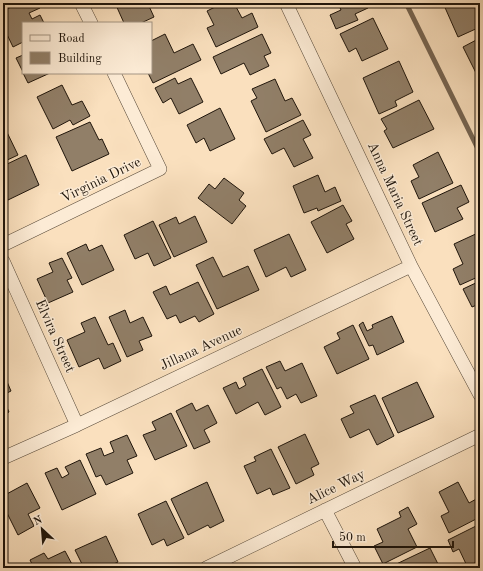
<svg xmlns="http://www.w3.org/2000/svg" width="483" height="571" viewBox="0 0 483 571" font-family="'Old Standard TT',serif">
<rect width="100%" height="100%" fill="#fae0be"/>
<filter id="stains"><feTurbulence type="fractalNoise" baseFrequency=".005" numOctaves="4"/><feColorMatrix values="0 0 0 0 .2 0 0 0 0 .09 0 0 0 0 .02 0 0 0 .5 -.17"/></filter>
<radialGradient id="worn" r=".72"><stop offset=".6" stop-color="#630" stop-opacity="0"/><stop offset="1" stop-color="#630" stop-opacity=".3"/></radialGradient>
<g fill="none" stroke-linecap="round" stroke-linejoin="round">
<!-- stream -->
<path stroke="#766552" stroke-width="5" d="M406,3l74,150"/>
</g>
<!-- building -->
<path fill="#917f68" stroke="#1f150b" d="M19,3h18l3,5 -11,5 3,6 8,-4 4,8h-21v19l-10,5 -10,-21v-15z
M115,3h36l-3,1 6,13 -13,6h-17z
M223,3h11l8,15 10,-5 6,14 -42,20 -9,-19 7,-3 -7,-14z
M338,3h28l2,5 -13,6 3,6 -22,9 -6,-14 11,-5z
M443,3h32l2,4 3,-1v21l-22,10z
M373,18l15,31 -26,12 -6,-13 -7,4 -9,-18z
M165,34l9,19 19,-9 8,16 -48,23 -5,-10h3v-32z
M262,34l9,19 -7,3 5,10 -19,9 -6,-12 -23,11 -8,-17z
M480,38v43l-17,-34z
M23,55v17l-7,-14z
M399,61l14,31 -18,9 2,5 -18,8 -16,-36z
M23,73h27l-22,10z
M175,78l3,6 13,-6 12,24 -24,12 -8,-16 -8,5 -8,-15z
M275,79l10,22 7,-3 9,17 -35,17 -15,-31 6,-3 -5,-9z
M62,85l10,20 10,-4 8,15 -17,9 -3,-5 -17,9 -16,-32z
M419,100l15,29 -41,19 -9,-17 3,-2 -6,-10z
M220,108l15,31 -25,12 -6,-13 -8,5 -9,-18z
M303,120l8,15 -8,4 10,19 -19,9 -10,-19 -12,6 -8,-15z
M90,122l9,18 3,-1 7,15 -37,17 -16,-34z
M3,124l15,31 -15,7z
M438,152l15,31 -34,16 -8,-18 8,-4 -6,-12z
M26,155l13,30 -31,15 -3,-7h-2v-27z
M318,175l7,17 10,-5 6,14 -23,10 -1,-3 -13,5 -11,-27z
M224,178l20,15 -5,7 7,6 -14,18 -34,-26 11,-14 6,5z
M461,185l8,17 -12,6 6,11 -28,13 -13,-29z
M343,205l9,16 -6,3 8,15 -27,14 -16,-31z
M195,216l12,26 -33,15 -15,-32 17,-8 3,7z
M153,221l18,37 -17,8 -6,-13 -13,6 -11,-24z
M480,232v38l-3,1 3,5 -20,9 -7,-16 10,-5 -9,-20z
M289,234l17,36 -15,7 -5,-10 -20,10 -12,-27z
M86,244l3,7 13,-6 12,25 -32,15 -15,-32z
M213,257l10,20 25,-11 11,24 -42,19 -21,-44z
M62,258l10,20 -5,2 6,12 -25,11 -11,-24 16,-7 -4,-9z
M480,281v24l-1,-1 -7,3 -9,-18z
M198,282l16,32 -15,8 -4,-6 -15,7 -4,-8 -9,4 -14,-27 13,-6 4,9z
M125,310l5,13 13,-6 9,19 -13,5 4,9 -16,7 -18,-40z
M392,316l12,26 -27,13 -4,-10 -4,1 -10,-21 4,-3 4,9 6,-3 -1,-3z
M95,317l13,28 5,-2 8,18 -17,8 -5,-11 -20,9 -12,-27 18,-8 -4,-9z
M353,325l16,34 -32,15 -13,-27 16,-8 -3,-6z
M280,361l5,10 17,-8 15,33 -16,7 -5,-9 -9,5 -6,-12 -4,2 -11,-22z
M262,369l19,38 -16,8 -7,-13 -22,12 -13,-26 13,-6 3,7 7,-4 -3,-7z
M5,377l6,14 -8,4v-17z
M417,382l17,35 -36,16 -16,-35z
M375,395l19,41 -17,9 -8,-16 -19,9 -9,-19 13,-6 -4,-7z
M3,399l6,13 -6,3z
M192,403l4,8 12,-6 9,18 -13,7 6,12 -16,7 -18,-38z
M171,413l16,33 -32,14 -12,-25 13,-5 -4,-8z
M305,434l14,30 -8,4 3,7 -18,9 -18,-37z
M127,435l10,21 -10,4 6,13 -27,12 -5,-10 -5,2 -10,-23 15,-6 3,8 10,-4 -4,-10z
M271,449l19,39 -17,7 -3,-7 -13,6 -13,-28 12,-5 -2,-4z
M80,460l16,34 -34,16 -17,-37 12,-5 5,10 7,-4 -4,-7z
M207,482l17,39 -14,7 -2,-3 -20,10 -17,-36z
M458,482l11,21 11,-6v20l-31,16 -8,-17 8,-4 -10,-20z
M27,483l13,25 -12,6 6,12 -16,9 -15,-30v-9z
M166,501l18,37 -17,8 -3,-7 -12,6 -14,-31z
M408,507l9,17 -9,5 9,18 -34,17 -9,-18 9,-4 -6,-13 24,-12 -2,-5z
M480,524v37l-13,5 -8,-17 -6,3 -5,-12z
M106,536l12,26 -13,6h-21l-9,-18z
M430,548l8,16 -7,4h-43z
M65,551l9,17h-40l-4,-8 14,-7 4,6z"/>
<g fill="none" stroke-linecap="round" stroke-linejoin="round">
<defs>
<path id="minor" d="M81,3l10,20
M286,3l125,263 69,129
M3,245l157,-76 -46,-96
M3,261l74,164
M3,458l74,-33 334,-159
M325,510l30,58
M206,568l274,-133"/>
</defs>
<!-- minor casing -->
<use href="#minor" stroke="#564838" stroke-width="14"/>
<!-- minor -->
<use href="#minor" stroke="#fcebd5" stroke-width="13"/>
</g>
<g text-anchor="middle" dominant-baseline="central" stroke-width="3" stroke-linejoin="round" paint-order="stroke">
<!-- street labels -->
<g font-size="14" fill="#1f150b" stroke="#fcebd5">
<text transform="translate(101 180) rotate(-26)">Virginia Drive</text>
<text transform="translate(395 194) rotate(65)">Anna Maria Street</text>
<text transform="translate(55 336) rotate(66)">Elvira Street</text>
<text transform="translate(201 348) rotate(-25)">Jillana Avenue</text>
<text transform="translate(336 487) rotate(-26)">Alice Way</text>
</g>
</g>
<!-- margin -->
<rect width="483" height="571" fill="none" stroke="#fae0be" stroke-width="16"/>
<rect x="4" y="4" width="475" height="563" fill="none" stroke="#1f150b" stroke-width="2"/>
<rect x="8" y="8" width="467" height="555" fill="none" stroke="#1f150b"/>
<!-- legend -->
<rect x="22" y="22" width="130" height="52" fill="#fcebd5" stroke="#a49584"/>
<rect x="30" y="35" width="20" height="6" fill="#fcebd5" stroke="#a49584"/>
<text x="58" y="42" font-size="12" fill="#1f150b">Road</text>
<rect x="30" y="52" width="20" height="12" fill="#917f68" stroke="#a49584"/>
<text x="58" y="62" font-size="12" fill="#1f150b">Building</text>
<!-- north arrow -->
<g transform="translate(42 529) rotate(334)" stroke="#fcebd5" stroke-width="3" paint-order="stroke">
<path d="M0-3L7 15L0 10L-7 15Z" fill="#1f150b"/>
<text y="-6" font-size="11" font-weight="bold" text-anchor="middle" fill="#1f150b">N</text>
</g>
<!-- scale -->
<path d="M333 541v6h120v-6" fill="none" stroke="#1f150b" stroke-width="2"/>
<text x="339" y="541" font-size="12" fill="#1f150b" stroke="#fcebd5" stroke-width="3" paint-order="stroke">50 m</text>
<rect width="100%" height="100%" filter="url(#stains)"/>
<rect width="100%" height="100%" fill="url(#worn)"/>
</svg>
